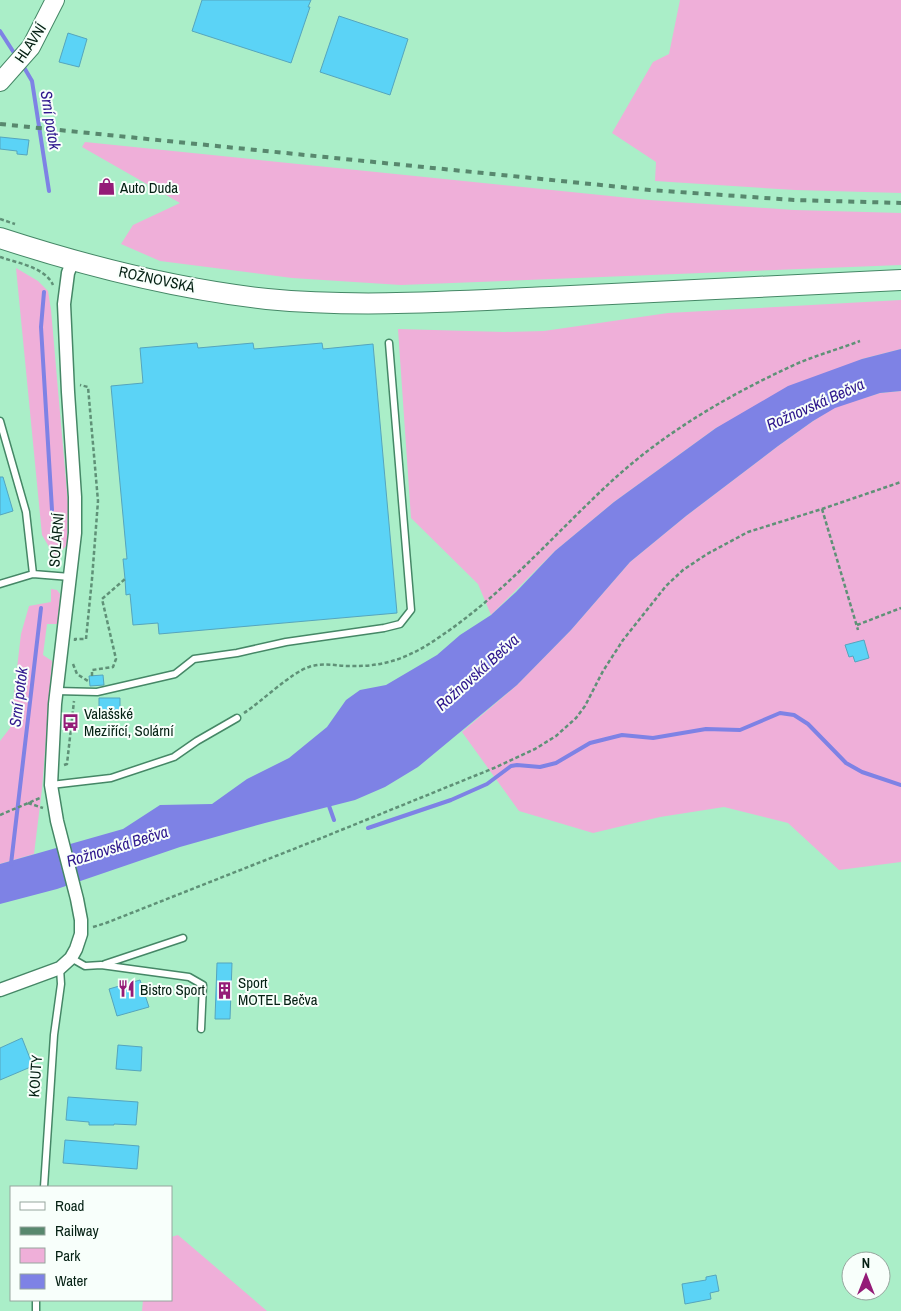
<svg xmlns="http://www.w3.org/2000/svg" width="901" height="1311" viewBox="0 0 901 1311" font-family="'Archivo Narrow',sans-serif">
<rect width="100%" height="100%" fill="#aaeec8"/>
<!-- green -->
<path fill="#efafd9" d="M680,0h221v193l-106,-3 -140,-9 1,-19 -44,-29 41,-71 16,-8z
M85,142l564,58 145,10 107,3v52l-500,20 -109,-7 -132,-17 -39,-17 12,-19 47,-22 -98,-56z
M16,268l22,13 10,10 3,19 17,194 -1,41 -12,12 -13,-22z
M901,300v49l-39,10 -146,69 -102,74 -59,49 -64,64 -13,-31 -67,-66 -13,-189 106,3 40,-1 124,-18z
M901,391v471l-62,8 -51,-47 -64,-16 -64,10 -67,16 -74,-22 -57,-79 55,-47 54,-55 59,-68 56,-46 92,-70 35,-25 22,-14 45,-14z
M51,589l6,1 3,4 -2,30h-11l-4,31 9,6 -10,128 -8,65 -34,10v-123l10,-13 11,-94 8,-28 22,-4z
M178,1235l89,76h-125l1,-11h28v-63z"/>
<!-- water -->
<path fill="#7e82e5" d="M901,349v42l-21,2 -45,15 -22,13 -35,25 -92,70 -56,46 -59,68 -54,55 -99,82 -33,20 -30,13 -90,23 -85,24 -123,42 -57,15v-40l123,-35 37,-24 52,-1 35,-25 42,-21 38,-31 19,-27 14,-10 26,-5 51,-30 23,-20 31,-20 25,-23 39,-41 59,-49 102,-74 72,-42 74,-27z"/>
<g fill="none" stroke-linecap="round" stroke-linejoin="round">
<!-- stream -->
<path stroke="#7e82e5" stroke-width="4" d="M0,31l16,25
M22,64l10,17 17,110
M44,292l-3,35 11,183
M328,803l6,17
M368,828l83,-28 36,-16 24,-18 6,-1 23,2 16,-4 34,-20 32,-8 31,3 53,-9 34,1 40,-17 14,2 14,9 38,39 16,9 39,13
M11,864l30,-256"/>
</g>
<!-- building -->
<path fill="#5bd3f6" stroke="#55a5bd" d="M202,0h109l-3,7h2l-19,56 -99,-32z
M339,16l69,23 -18,56 -70,-23z
M68,33l19,6 -8,28 -20,-5z
M0,137l29,3 -2,15 -10,-1v-3l-17,-2z
M197,343l1,5 55,-5 1,6 68,-6 1,6 50,-5 24,269 -238,21 -1,-11 -25,2 -3,-31 -4,1 -1,-16 -2,-20h4l-16,-173 32,-3 -3,-35z
M0,477h3l10,34 -13,4z
M864,640l5,18 -14,4 -2,-6 -4,1 -4,-12z
M103,675l1,10 -14,1 -1,-10z
M99,698h21v12l-21,1z
M217,963h15l-2,56h-15z
M140,980l9,27 -32,9 -8,-27z
M22,1038l11,28 -33,14v-32z
M118,1045l24,2 -1,24 -25,-2z
M68,1097l70,5 -2,23 -22,-1v1h-25v-3l-23,-2z
M65,1140l74,6 -2,23 -74,-6z
M716,1275l3,16 -9,2 1,6 -26,5 -3,-20 24,-4v-3z"/>
<g fill="none" stroke-linecap="round" stroke-linejoin="round">
<defs>
<path id="lane" d="M0,421l26,91 7,62
M0,584l33,-10 37,3
M56,691l41,1 78,-18 19,-15 43,-6 49,-11 98,-14 16,-4 11,-14 -22,-267
M51,785l60,-7 63,-21 23,-16 40,-23
M71,958l14,8 16,-1 88,12 14,8 -2,44
M105,964l78,-26
M44,1187l10,-152 7,-51 -1,-16
M36,1311v-11"/>
<path id="street" d="M0,990l60,-22 11,-10 5,-9 5,-15v-14l-4,-21 -20,-78 -6,-36 4,-81 20,-171v-36l-7,-105 -4,-88 4,-31 5,-13"/>
<path id="secondary" d="M0,82l31,-35 24,-47"/>
<path id="primary" d="M0,238c86,28 176,51 267,61 93,9 189,2 283,-2 117,-6 234,-11 351,-17"/>
</defs>
<!-- lane casing -->
<use href="#lane" stroke="#458766" stroke-width="9"/>
<!-- street casing -->
<use href="#street" stroke="#458766" stroke-width="15"/>
<!-- secondary casing -->
<use href="#secondary" stroke="#458766" stroke-width="20"/>
<!-- primary casing -->
<use href="#primary" stroke="#458766" stroke-width="22"/>
<!-- path -->
<path stroke="#5f9177" stroke-width="2.5" stroke-dasharray="4 2.5" stroke-linecap="butt" d="M0,219l15,5
M0,257c17,6 45,10 53,28
M822,509l36,121
M857,625l44,-17
M75,641v-2h11l6,-60 6,-78 -10,-114 -8,-2
M73,664l4,10 11,7
M92,676v-6l21,-3 3,-8 -14,-60 23,-20
M244,713c17,-11 48,-41 65,-46 14,-5 27,-1 41,-1 36,1 61,-9 91,-30 64,-43 117,-106 173,-157 54,-49 117,-85 182,-115 21,-9 43,-15 64,-23
M64,765l3,-1 7,-63
M28,803l15,5
M0,815l40,-17
M93,927l13,-4 213,-84 175,-71 41,-19 21,-13 20,-18 9,-12 18,-35 20,-31 43,-54 17,-16 24,-16 41,-22 74,-23 79,-27"/>
<!-- lane -->
<use href="#lane" stroke="#fff" stroke-width="6"/>
<!-- street -->
<use href="#street" stroke="#fff" stroke-width="12"/>
<!-- secondary -->
<use href="#secondary" stroke="#fff" stroke-width="18"/>
<!-- primary -->
<use href="#primary" stroke="#fff" stroke-width="20"/>
<!-- rail -->
<path stroke="#58886e" stroke-width="4" stroke-dasharray="6 6" stroke-linecap="butt" d="M0,124l650,66 144,10 107,3"/>
</g>
<!-- icons -->
<defs>
<symbol id="shop-bare" viewBox="-9 -9 18 18"><path d="M-5-2.5h2.3a2.7 3.5 0 0 1 5.4 0H5L5.5 6h-11ZM-1.5-2.5h3a1.5 2.3 0 0 0-3 0Z" fill="#941b77" stroke="#f8fffb" stroke-width="2.5" paint-order="stroke"/></symbol>
<symbol id="bus-bare" viewBox="-9 -9 18 18"><path d="M-5-6H5V4H4V6H2V4H-2V6H-4V4H-5ZM-3.5-4V0h7V-4ZM-3.5 1.2v1.5H-2V1.2ZM2 1.2v1.5H3.5V1.2Z" fill="#941b77" stroke="#f8fffb" stroke-width="2.5" paint-order="stroke"/></symbol>
<symbol id="restaurant-bare" viewBox="-9 -9 18 18"><path d="M-5-6h1v4h1v-4h1v4h1v-4h1v5L-1.5 .5V6h-2V.5L-5-1ZM5-6V6H3V1.5H1.5Q1.5-4 5-6Z" fill="#941b77" stroke="#f8fffb" stroke-width="2.5" paint-order="stroke"/></symbol>
<symbol id="building-bare" viewBox="-9 -9 18 18"><path d="M-4-6H4V6H1V3H-1V6H-4ZM-2.5-4.3h1.7v1.8h-1.7ZM.8-4.3h1.7v1.8H.8ZM-2.5-1h1.7V.8h-1.7ZM.8-1h1.7V.8H.8Z" fill="#941b77" stroke="#f8fffb" stroke-width="2.5" paint-order="stroke"/></symbol>
</defs>
<g fill-rule="evenodd">
<use href="#shop-bare" x="94" y="174" width="25" height="25"/>
<use href="#bus-bare" x="58" y="710" width="25" height="25"/>
<use href="#restaurant-bare" x="114" y="976" width="25" height="25"/>
<use href="#building-bare" x="212" y="978" width="25" height="25"/>
</g>
<g text-anchor="middle" dominant-baseline="central" stroke-width="4" stroke-linejoin="round" paint-order="stroke">
<!-- street labels -->
<g font-size="15" fill="#042013" stroke="#f8fffb">
<text transform="translate(30 43) rotate(-56)">HLAVNÍ</text>
<text transform="translate(157 279) rotate(12)">ROŽNOVSKÁ</text>
<text transform="translate(56 540) rotate(-85)">SOLÁRNÍ</text>
<text transform="translate(35 1076) rotate(-86)">KOUTY</text>
</g>
<!-- poi labels -->
<g font-size="15" fill="#042013" stroke="#f8fffb" text-anchor="start">
<text x="120" y="187">Auto Duda</text>
<text x="84" y="713">Valašské<tspan x="84" dy="17">Meziřící, Solární</tspan></text>
<text x="238" y="982">Sport<tspan x="238" dy="17">MOTEL Bečva</tspan></text>
<text x="140" y="989">Bistro Sport</text>
</g>
<!-- water labels -->
<g font-size="16" font-style="italic" fill="#2e178d" stroke="#f8fffb">
<text transform="translate(51 120) rotate(81)">Srní potok</text>
<text transform="translate(815 404) rotate(-24)">Rožnovská Bečva</text>
<text transform="translate(477 672) rotate(-42)">Rožnovská Bečva</text>
<text transform="translate(18 697) rotate(-83)">Srní potok</text>
<text transform="translate(117 846) rotate(-17)">Rožnovská Bečva</text>
</g>
</g>
<!-- legend -->
<rect x="10" y="1186" width="162" height="115" fill="#f8fffb" stroke="#96a69e"/>
<rect x="20" y="1202" width="25" height="8" fill="#ffffff" stroke="#96a69e"/>
<text x="55" y="1211" font-size="15" fill="#042013">Road</text>
<rect x="20" y="1227" width="25" height="8" fill="#58886e" stroke="#96a69e"/>
<text x="55" y="1236" font-size="15" fill="#042013">Railway</text>
<rect x="20" y="1248" width="25" height="15" fill="#efafd9" stroke="#96a69e"/>
<text x="55" y="1261" font-size="15" fill="#042013">Park</text>
<rect x="20" y="1274" width="25" height="15" fill="#7e82e5" stroke="#96a69e"/>
<text x="55" y="1286" font-size="15" fill="#042013">Water</text>
<!-- north arrow -->
<g transform="translate(866 1276)"><circle r="24" fill="#f8fffb" stroke="#96a69e"/>
<path d="M0-4L9 19L0 12L-9 19Z" fill="#941b77"/>
<text y="-8" font-size="14" font-weight="bold" text-anchor="middle" fill="#042013">N</text>
</g>
</svg>
